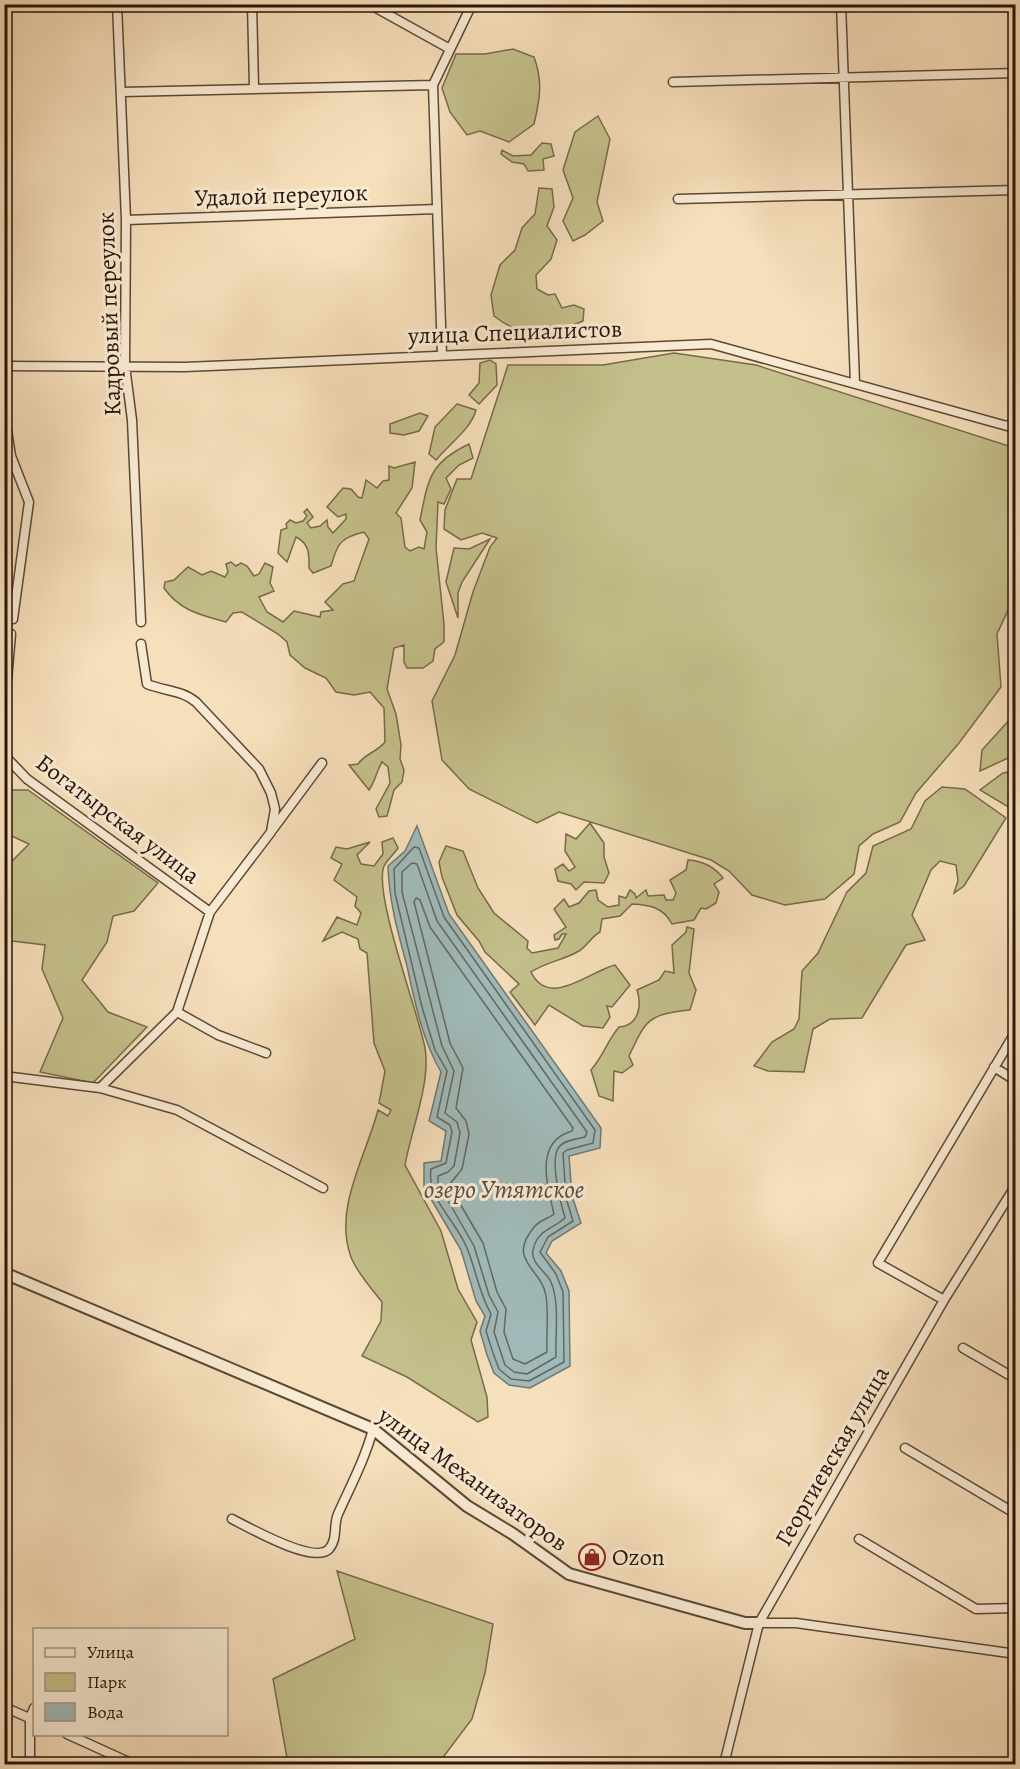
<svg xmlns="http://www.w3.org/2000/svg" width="1020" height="1769" viewBox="0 0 1020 1769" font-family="Alegreya,serif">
<rect width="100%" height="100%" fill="#f6dfbb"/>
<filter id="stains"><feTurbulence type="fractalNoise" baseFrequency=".00333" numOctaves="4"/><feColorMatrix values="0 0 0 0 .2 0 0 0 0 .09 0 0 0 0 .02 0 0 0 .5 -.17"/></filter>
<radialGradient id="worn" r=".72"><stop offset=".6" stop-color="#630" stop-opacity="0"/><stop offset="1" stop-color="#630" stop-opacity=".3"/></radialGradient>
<!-- green -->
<path fill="#c4c08b" stroke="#766a4a" stroke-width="1.5" d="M513,49l21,8c9,24 6,42 0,67l-25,18 -29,-11 -13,4 -17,-23 -8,-24 14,-34h29z
M598,116l12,23 -13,63 6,19 -18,14 -12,6 -10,-20 10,-23 -10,-28 12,-38z
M542,143l9,1 3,12 -11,3 1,11 -16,1 -4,-7 -12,-2 -11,-8 1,-4 11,6 18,-1z
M539,188l13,1 2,18 -7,19 10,14 -6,19 -15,16 1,14 11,6 7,-1 7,14 12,-3 10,4 -1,12c-36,15 -57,20 -89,-5l-3,-21 9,-30 15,-15 7,-22 13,-14z
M674,353l82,12 259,83 1,74 -3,7 2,66 -18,39 4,53 -42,56 -43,50 -16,29 -27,12 -14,12 -5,28 -29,25 -40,6 -33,-10 -23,-24 -18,-11 -152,-48 -22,11 -68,-34 -27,-29 -10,-59 23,-46 18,-63 17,-45 7,-9 -15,-5 -21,7 -17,-11 1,-19 12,-31h14l37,-114h95z
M490,360l6,4 1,21 -18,19 -10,-9 10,-12 1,-20z
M457,404l19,6c-5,19 -27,34 -40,50l-7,-6 6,-27z
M420,413l8,3 -9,15 -15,4 -14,-2v-9z
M469,444l4,14 -14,7 -13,13 5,11 -7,15 -6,-2 -2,46 8,76v18l-9,7 -2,12 -10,7h-16l-3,-6v-17l-10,3 -7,41 9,25 5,31 -1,14 4,11 -2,12 -8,8 -7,26 -8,1 -3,-8 14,-26 -2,-16 -6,-5c-6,10 -6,18 -13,28l-20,-25 9,-1c8,-11 19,-12 27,-22l-1,-34 -14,-16 -16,3 -18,-3 -10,-14 -21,-10 -15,-13 -3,-13 -9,-8 -36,-22 -9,1 -7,9c-25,-7 -46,-11 -62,-34l1,-6 9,-2 14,-13 14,8 9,-4 14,6 3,-5 -2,-8 5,-2 5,4 5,-3 6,3 7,10 5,-2 6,-11 8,4 -3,16 4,8 -15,6 8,15 16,10 11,-11 26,6 1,-5 12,-2 -8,-8 18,-18 11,-3 15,-42 -5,-7c-25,6 -27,13 -33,34l-18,7 -4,-5c0,-13 1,-24 -13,-31l-9,25 -9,-9 3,-23 6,-2 -1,-4 4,-4 6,3 7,-2 4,-5 -3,-4 3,-3 6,8 -6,6 4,5 9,-2 7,-6 1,7 5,6 13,-14v-5l-8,3 -11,-10 16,-19 8,1 7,8 4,1 4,-18 11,8 6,-7 6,-1v-14l5,2 21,-6 -3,26 -16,25 5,5 4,29 5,4 9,-4 5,2 3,-17 -7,-12c8,-40 9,-57 49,-76z
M490,539l-28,43 -4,11v25l-12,-36 8,-34 15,1z
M1015,708v51l-7,-1 -28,13 2,-21 30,-33z
M1015,771v40l-35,-21 23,-17z
M942,787l23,2 41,29 -42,68 -10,7 4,-12 -2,-16 -16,-4 -9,9 -19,45 13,25 -19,5 -44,73 -32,1 -17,10 -9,43 -36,-1 -14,-5 18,-24 22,-13 5,-10 3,-48 16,-18 29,-61 19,-19 7,-27 38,-17 14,-28z
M5,790h23l130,93 -24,28 -21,5 -6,26 -25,38 26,32 39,15 -54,56 -53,-11 23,-54 -21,-49 3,-24 -33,-4 -7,6v-84l8,-3 16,-16 -24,-11z
M590,823l14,20v14l5,16 -5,10 -20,-1 -8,8 -5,-6 -13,-3 -3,-12 8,-5 6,7 6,-4 -10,-16 1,-17 10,5z
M393,838l5,10c-4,6 -11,12 -14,18 -11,28 35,148 41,182 6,34 -14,83 -20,117l36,66 17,58 19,33 -6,18 16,57 1,20 -10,5 -71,-45 -45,-21 19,-35 1,-19c-10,-13 -25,-29 -31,-45 -18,-48 15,-101 27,-147l10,6 3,-6 -12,-7 6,-32 -11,-28 -7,-90 -7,-4 -2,-10 -16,-7 -19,9 14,-24 20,8 4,-12 -6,-7 2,-9 -23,-17 8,-16 -11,-6 5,-11 11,2 23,-7 -13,13 4,9 13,2 9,-12 -1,-12z
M446,846l17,5 15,37 16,25 34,28 -1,7 5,5 26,-5 8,-14h-4l-3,5 -4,1 -1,-5 12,-8 -12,-18 10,-10 5,8 10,-4 10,-12 7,-1 2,10 10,7 11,-2v-9l7,2 4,-8 5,4 1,4 10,-8 2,6 16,-1 2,5h7l3,-7 -6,-13 16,-10 2,-10c15,1 26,6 35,18l-9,6 5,8 -3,11 -10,6 -5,-1 -7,12 -22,4c-9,-17 -22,-19 -40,-20l-12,12 -18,3 -2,13c-9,5 -13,14 -21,19 -15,9 -33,11 -48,21 18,37 57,0 84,-7l15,20 -18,22 -5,-1 3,11 -7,11 -20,-2 -34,-21 -14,20 -25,-33 9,-8 -34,-32 -6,-11 -22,-26 -15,-38 -3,-15z
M687,927l7,2 -5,44 7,17 -6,20c-41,4 -44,9 -61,46l4,9 -11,8 -8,-2 -1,30 -14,-5 -8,-26c13,-15 16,-29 28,-43 20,-1 23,-22 18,-37l22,-10 6,-9 9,2 -2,-28 14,-13z
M337,1571l156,53 -8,49 -13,46 -34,45h-150l-15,-85 82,-40z"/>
<!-- water -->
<path fill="#a0bab9" stroke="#707873" stroke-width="1.5" d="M417,826l32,88 152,214 -1,20 -31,8 3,40 9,27 -29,18 -6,12 15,18 8,20 1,75 -40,22 -21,-3 -15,-12 -7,-18 -7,-24 5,-15 -9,-15 -15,-51 -37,-63v-24l17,-2 5,-30 -17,-10 12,-49c-19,-33 -26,-69 -34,-106 -9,-33 -18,-65 -19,-100l17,-15z"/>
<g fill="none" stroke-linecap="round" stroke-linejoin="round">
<!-- shore -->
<path stroke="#646861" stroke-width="1.5" d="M414,847l5,1 25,69 151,213 -2,13 -26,7 -4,3 3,45 7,23 -25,16 -8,15 16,22 7,18 1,70 -35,19 -18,-2 -12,-10 -6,-16 -7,-22 5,-17c-12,-21 -15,-44 -24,-66 -10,-26 -41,-50 -36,-79l15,-6 6,-31 -2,-7 -13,-8 10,-46 -12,-21 -13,-43 -27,-114 -1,-24z
M412,863l5,1 20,57 150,211 -2,5c-8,2 -21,3 -26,10 -10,12 2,57 6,71 -12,11 -28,12 -32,32 -3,13 13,21 18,32 9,22 4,51 5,75l-29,17 -13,-2 -9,-7 -11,-33 4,-20 -9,-17 -15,-49 -36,-63v-7l10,-4 6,-6 6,-33 -3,-11 -12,-9 9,-42 -12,-25 -40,-154v-20z
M416,898l4,2 10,27 143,201 -1,3c-38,11 -25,53 -18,83 -6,5 -14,6 -19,12 -30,35 7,42 11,70 3,18 0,38 1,56l-22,12 -12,-5 -9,-27 2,-23 -9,-17 -14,-49 -34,-58 13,-16 7,-35 -3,-13 -10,-13 7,-40 -13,-25 -36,-141z"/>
<defs>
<path id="minor" d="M117,4l9,216 -1,146 7,54 9,202
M252,4l2,83
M369,4l81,45
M841,4l14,379
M673,82l343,-9
M122,92l311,-7
M678,199l338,-9
M126,220l311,-11
M442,355l-9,-270 39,-81
M4,366l181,1 526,-23 296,82 9,-5
M4,411l7,45 18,46 -16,117
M4,681l3,-1 4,-46
M4,755l23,24 183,133
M273,829l49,-66
M177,1012l41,23 48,18
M994,1067l22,14
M4,1076l96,12 77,22 146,78
M100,1088l77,-76 33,-100 61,-80 4,-23 -4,-16 -12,-24 -63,-67c-14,-12 -32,-11 -49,-18l-6,-40
M944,1300l-66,-37 138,-232
M963,1348l53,31
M905,1448l111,66
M232,1519c18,9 82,46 97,30 9,-10 4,-24 9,-35 13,-29 27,-55 35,-85
M859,1539l117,70 40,-1
M759,1623h37l220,31
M4,1707l30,13
M67,1734l66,30
M30,1764v-46l4,-10
M724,1764l35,-141 185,-323 72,-115"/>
<path id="tertiary" d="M4,1273l369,156 94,77 46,28 56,40 176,49h14"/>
</defs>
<!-- minor casing -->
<use href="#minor" stroke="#5c4836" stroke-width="11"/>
<!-- tertiary casing -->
<use href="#tertiary" stroke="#5c4836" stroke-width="14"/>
<!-- minor -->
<use href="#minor" stroke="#f9ead3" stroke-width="8"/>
<!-- tertiary -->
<use href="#tertiary" stroke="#f9ead3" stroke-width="10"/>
</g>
<!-- icons -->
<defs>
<symbol id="shop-ring" viewBox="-11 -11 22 22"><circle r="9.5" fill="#f9ead3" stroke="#8f2418" stroke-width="1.5"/><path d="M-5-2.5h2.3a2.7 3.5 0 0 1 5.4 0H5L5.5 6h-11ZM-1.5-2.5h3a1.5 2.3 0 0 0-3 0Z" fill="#8f2418"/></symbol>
</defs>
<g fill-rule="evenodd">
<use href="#shop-ring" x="577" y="1542" width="30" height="30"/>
</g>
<g text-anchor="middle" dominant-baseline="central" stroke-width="6" stroke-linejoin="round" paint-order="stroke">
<!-- street labels -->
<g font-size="24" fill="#281509" stroke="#f9ead3">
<text transform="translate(281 195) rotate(-2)">Удалой переулок</text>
<text transform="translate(109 314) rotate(-92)">Кадровый переулок</text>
<text transform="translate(515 332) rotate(-2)">улица Специалистов</text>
<text transform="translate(118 819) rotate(37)">Богатырская улица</text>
<text transform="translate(832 1456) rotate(-60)">Георгиевская улица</text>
<text transform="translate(473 1479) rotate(36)">улица Механизаторов</text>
</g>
<!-- poi labels -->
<g font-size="24" fill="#281509" stroke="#f9ead3" text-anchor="start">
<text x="612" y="1557">Ozon</text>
</g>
<!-- water labels -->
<g font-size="26" font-style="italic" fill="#524f47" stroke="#f9ead3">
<text x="504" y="1189">озеро Утятское</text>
</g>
</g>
<!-- margin -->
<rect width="1020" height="1769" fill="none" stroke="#f6dfbb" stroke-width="24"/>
<rect x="6" y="6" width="1008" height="1757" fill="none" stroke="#281509" stroke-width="3"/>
<rect x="12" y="12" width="996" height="1745" fill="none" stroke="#281509" stroke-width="1.5"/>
<!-- legend -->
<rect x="33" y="1628" width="195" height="108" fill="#f9ead3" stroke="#a59582" stroke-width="1.5"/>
<rect x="45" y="1648" width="30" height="9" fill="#f9ead3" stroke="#a59582" stroke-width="1.5"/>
<text x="87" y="1658" font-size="18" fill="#281509">Улица</text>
<rect x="45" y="1673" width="30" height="18" fill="#c4c08b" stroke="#a59582" stroke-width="1.5"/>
<text x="87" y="1688" font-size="18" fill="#281509">Парк</text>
<rect x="45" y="1703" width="30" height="18" fill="#a0bab9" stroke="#a59582" stroke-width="1.5"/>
<text x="87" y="1718" font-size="18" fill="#281509">Вода</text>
<rect width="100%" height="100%" filter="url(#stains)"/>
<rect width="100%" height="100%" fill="url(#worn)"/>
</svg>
